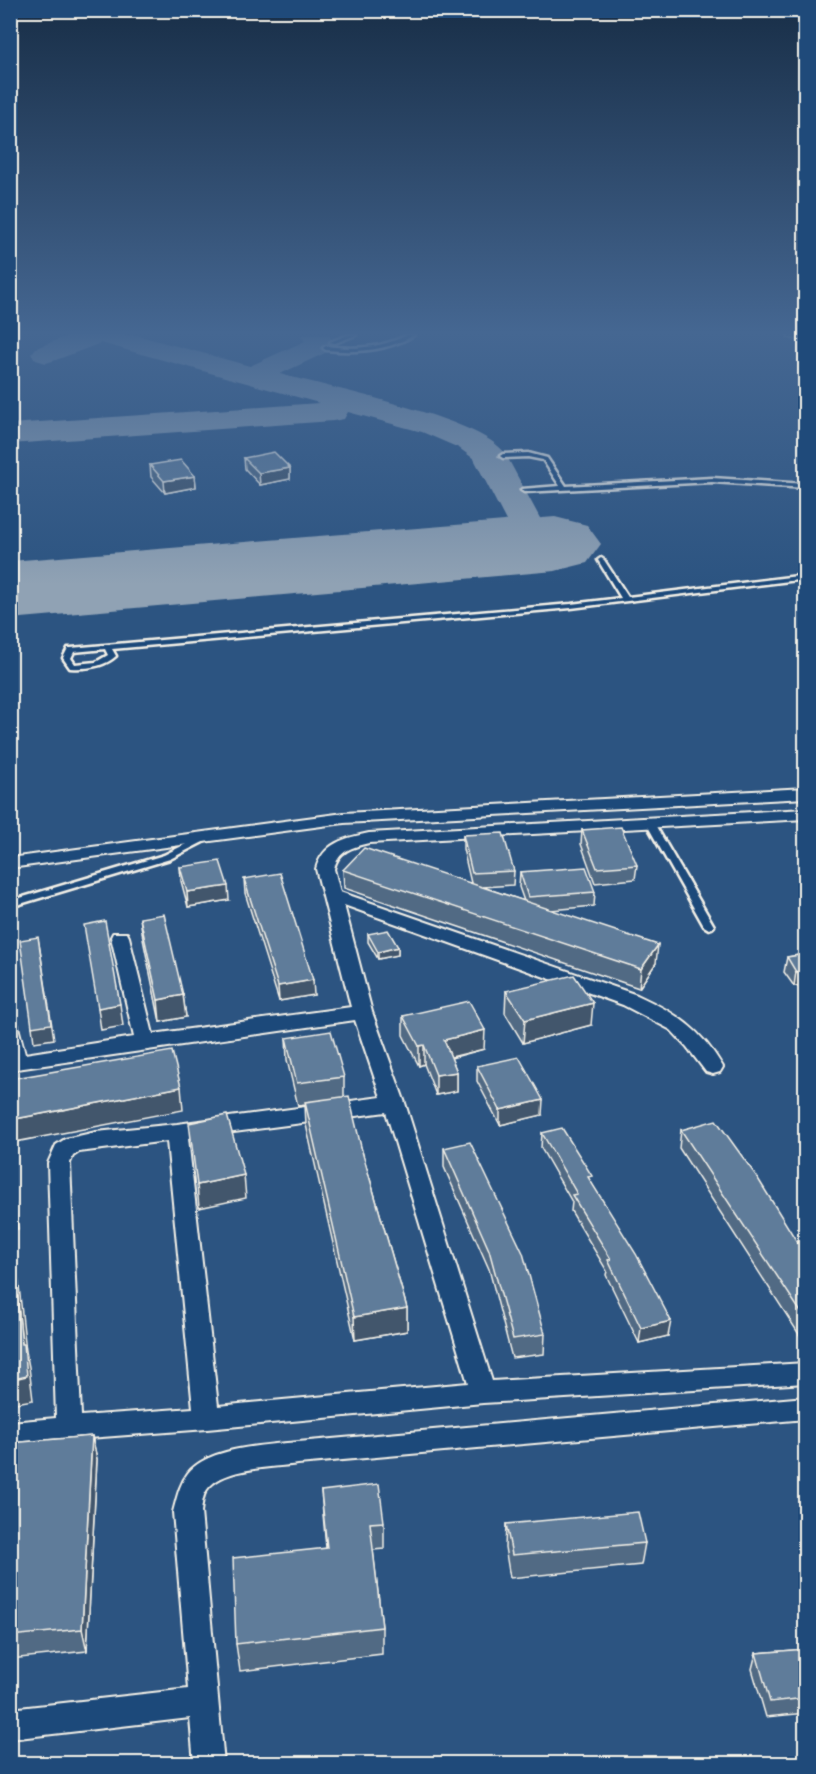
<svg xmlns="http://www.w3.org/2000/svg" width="816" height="1774" viewBox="0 0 816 1774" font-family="'Gochi Hand',sans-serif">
<rect width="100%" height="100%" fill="#2c5481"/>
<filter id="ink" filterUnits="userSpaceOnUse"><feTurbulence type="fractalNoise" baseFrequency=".0167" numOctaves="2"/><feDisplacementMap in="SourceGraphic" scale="12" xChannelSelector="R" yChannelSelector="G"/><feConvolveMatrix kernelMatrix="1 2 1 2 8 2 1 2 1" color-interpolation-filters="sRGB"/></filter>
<g filter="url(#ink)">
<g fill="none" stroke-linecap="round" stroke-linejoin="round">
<!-- taxiway -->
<path fill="#90a2b4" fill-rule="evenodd" d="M70,335h66l114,31 55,-25 -4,-6h28l4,6 -8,12 -45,21c47,13 200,44 225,79l50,93 -6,8 -13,3 -13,-3 -49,-95 -15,-11 -37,-16 -74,-20 -4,7 -11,2 -323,23v-20l309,-21 -218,-60 -45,17 -10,3 -10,-3 -5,-6 5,-6z"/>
<!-- runway -->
<path fill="#90a2b4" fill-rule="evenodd" d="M555,517l32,8 14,19 -14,19 -32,8 -545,48v-58z"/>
<defs>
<path id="service" d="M348,335h8l-21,8 -5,-1z
M407,335h7c-26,16 -58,18 -88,15l-3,-2 3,-2c28,4 56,2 81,-11z
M528,453l19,5 19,28 146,-8 94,6v4l-94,-6 -188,10 -3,-2 1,-1 38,-3 -17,-26 -15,-3 -25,1 -3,-2 3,-2z
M601,558l3,2 24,37 178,-22v4l-235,29 -459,41 4,7c-12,11 -30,13 -46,12l-7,-10 5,-10h3l500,-44 50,-6 -23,-38zM105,649l3,6 -12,7 -21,2 -4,-6 3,-6z
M650,820l4,3 60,103 -2,2 -3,1 -5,-3 -58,-103z
M204,835l4,3 -1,2 -37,19 -160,48v-6l154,-46z"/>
<path id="minor" d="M788,335h18v6l-17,-4z
M806,788v10l-462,25 -334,45v-10l334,-45z
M806,809v10l-437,24c-17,4 -31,8 -35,26l6,23 297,103c39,18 64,34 86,72l-3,5 -7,2 -7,-2 -19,-25 -16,-17 -48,-25 -279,-100 28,107 33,91 87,278 314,-18v20l-323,20 -276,26 -197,15v-22l46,-4 -8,-255 8,-18 9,-6 31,-7 81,-8 204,-27 -26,-77 -345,50v-49l7,2 8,31 109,-17 -23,-100 2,-4h14l2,4 24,97 198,-27 -35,-138c7,-26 29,-31 53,-36zM386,1112l82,271 -250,23 -30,-268zM167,1141l26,267 -112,8 -11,-253 3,-7 6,-4z
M806,1397v22l-508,45c-26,4 -80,3 -93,29 -3,6 -3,13 -4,19l23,252h-30l-4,-46 -180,21v-30l178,-20 -15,-177c4,-14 6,-27 15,-39 21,-26 79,-28 110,-31z"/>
</defs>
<!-- service casing -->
<use href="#service" stroke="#f4f1e8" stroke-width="5"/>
<!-- minor casing -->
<use href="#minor" stroke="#f4f1e8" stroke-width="4"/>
<!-- service -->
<use href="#service" fill="#1f4a7a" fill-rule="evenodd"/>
<!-- minor -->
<use href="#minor" fill="#1f4a7a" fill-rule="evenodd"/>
</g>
<!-- wall -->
<path fill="#516a84" stroke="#f4f1e8" stroke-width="1.5" d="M244,458l46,10v11l-30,6 -15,-16z
M150,465l45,11 1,11 -31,6 -14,-16z
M582,830l55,35 -2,14 -40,4 -14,-39z
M463,835l51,36 -1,14 -30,2 41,14 -5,-14 1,-15 75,20 -1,14 -43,4 105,53 -17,25 -295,-100 -1,-18 128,13 -8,-34z
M180,867l49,33 -41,7 -7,-26z
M244,879l70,116 -35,6 -34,-108z
M140,918l43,77 3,22 -26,5 -17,-83z
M368,934l30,13v8l-20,4 -10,-17z
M806,954v31l-12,1 -10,-14 3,-15z
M506,991l85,34 -68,18 -18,-30z
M403,1016l81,33 -33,9 6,14v19l-21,4 -12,-31 -5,2 -16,-31z
M286,1038l58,39v20l18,54 45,157v23l-52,9 -49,-215 -1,-20 -7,1 -11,-46z
M477,1066l65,49 -42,10 -23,-44z
M681,1130l121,120 4,1v91h-2l-125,-194z
M542,1133l49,49 77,154 -29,7 -33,-68 1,-4 -36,-60 1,-9 -31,-54z
M444,1148l101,186 -1,20 -32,4 -23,-89 -45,-102z
M92,1436l5,23 -10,192 -77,8v-216z
M321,1491l63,31v27l-11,1 9,77v27l-142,17 -4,-27 90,-96z
M506,1524l139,19 -4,22 -131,13 -5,-31z
M806,1649v64l-40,4 -14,-48 4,-16z"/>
<!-- shaded-wall -->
<path fill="#42566c" stroke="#f4f1e8" stroke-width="1.5" d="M290,468v11l-30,6 -1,-12z
M195,476l1,11 -31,6 -1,-12z
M228,886l1,14 -41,7 -1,-15z
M38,937l16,102 -20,3 -2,-15z
M658,945l-2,18 -17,25 2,-19z
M398,947v8l-20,4v-7z
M806,970v15l-12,1 2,-14z
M313,980l1,15 -35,6 -1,-15z
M183,995l3,22 -26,5 -2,-22z
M593,1003l-2,22 -68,18 2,-23z
M120,1004l3,22 -22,4 -3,-22z
M485,1030l-1,19 -41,10 1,-19z
M424,1045v19l-5,2v-20z
M457,1072v19l-21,4v-20z
M181,1087l2,23 -173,33v-23z
M543,1100l-1,15 -42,10v-15z
M10,1171l8,58 -5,1 13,121 3,16 4,33 -23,4v-24l12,-36 -12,-117z
M244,1175l2,23 -47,10 -2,-23z
M407,1308v23l-52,9 -1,-23z
M671,1321l-3,15 -29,7 2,-15z
M92,1436l5,23 -10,192 -5,-22z"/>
<!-- building -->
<path fill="#5e7b9a" stroke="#f4f1e8" stroke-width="1.5" d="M274,452l16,16 -31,5 -15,-15z
M181,460l14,16 -31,5 -14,-16z
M621,827l16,38 -40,3 -15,-38z
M503,833l11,38 -42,2 -9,-38z
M364,848l294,97 -17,24 -298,-99z
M220,861l8,25 -41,6 -7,-25z
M586,867l9,25 -67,5 -8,-25z
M280,873l33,107 -35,6 -34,-107z
M164,914l19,81 -25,5 -18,-82z
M105,921l15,83 -22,4 -14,-83z
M388,930l10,17 -20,5 -10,-18z
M38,937l13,87 -19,3 -12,-87z
M806,954v16l-10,2 -9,-15z
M574,975l19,28 -68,17 -19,-29z
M469,1001l16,29 -41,10 13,32 -21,3 -12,-30 -5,1 -16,-30z
M331,1031l13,46 -47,6 -11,-45z
M172,1051l9,36 -171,33v-41z
M519,1057l24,43 -43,10 -23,-44z
M349,1096l13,55 45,157 -53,9 -49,-215z
M227,1115l17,60 -47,10 -8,-62z
M716,1120l41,57 45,73h3l1,1v69l-125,-190z
M562,1128l30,48 -4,1 48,77 35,67 -30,7 -33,-68 3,-1 -39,-64 5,-1 -35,-61z
M470,1142l53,111 22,81 -32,5 -24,-89 -45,-102z
M10,1184l3,22h-3z
M10,1227l12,117h2l3,32 -17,4z
M92,1436l-10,193 -72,7v-193z
M379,1484l5,38 -14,1 12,104 -146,17 -3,-86 94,-10 -6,-57z
M638,1512l7,31 -133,12 -6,-31z
M806,1649v49l-36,4 -14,-49z"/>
</g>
<!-- sky -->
<linearGradient id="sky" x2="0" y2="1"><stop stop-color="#182e47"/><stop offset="0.57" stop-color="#456792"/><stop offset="1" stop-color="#456792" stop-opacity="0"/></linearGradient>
<rect width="816" height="584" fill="url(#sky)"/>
<!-- margin -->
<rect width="816" height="1774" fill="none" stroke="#1f4a7a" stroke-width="36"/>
<rect x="18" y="18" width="780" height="1738" fill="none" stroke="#f4f1e8" stroke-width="2" filter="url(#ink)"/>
</svg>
